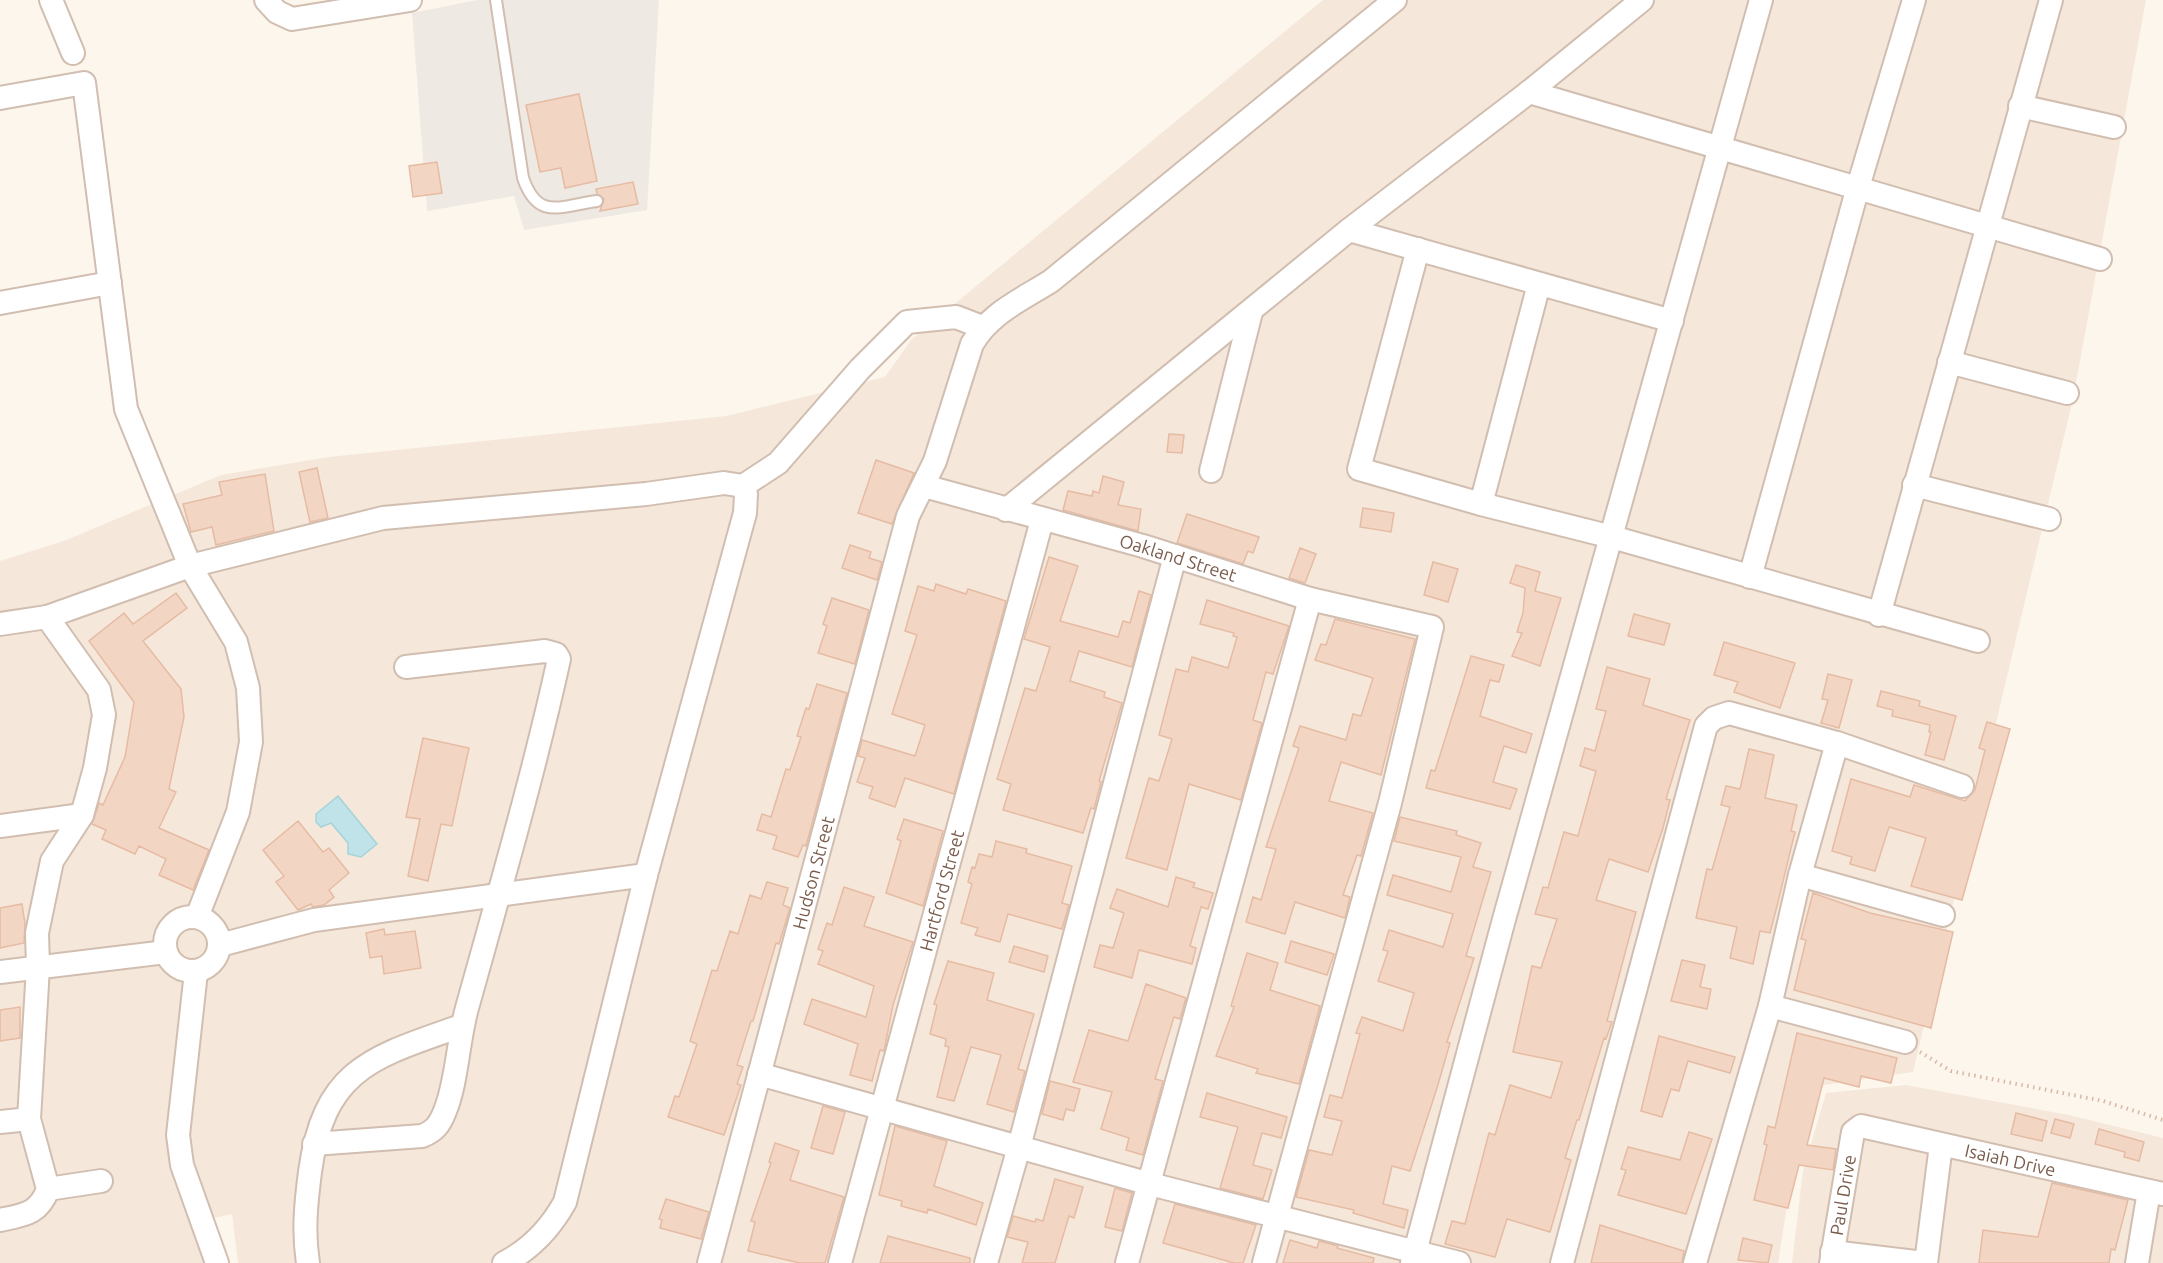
<svg xmlns="http://www.w3.org/2000/svg" width="2163" height="1263" viewBox="0 0 2163 1263" font-family="Ubuntu,sans-serif">
<rect width="100%" height="100%" fill="#fdf6ec"/>
<!-- residential -->
<path fill="#f5e8da" d="M1323,0h823l-73,399 -160,673 -102,15 -14,55 -19,121h-1540l-6,-49 -39,9 15,40h-208v-702l64,-20 157,-66 108,-18 397,-41 159,-39 26,-37z
M1906,1085l163,30 94,23v125h-371l11,-92 23,-78z"/>
<!-- industrial -->
<path fill="#efe9e4" d="M477,0h182l-12,210 -123,20 -10,-34 -87,15 -15,-198z"/>
<!-- water -->
<path fill="#bfe3e8" stroke="#a5d3da" stroke-width="1.5" d="M338,796l39,48 -16,13 -13,-3v-11l-17,-20 -10,4 -5,-5v-8z"/>
<!-- building -->
<path fill="#f3d5c3" stroke="#e6bba3" stroke-width="1.5" d="M579,94l18,87 -32,7 -4,-20 -21,4 -14,-67z
M437,162l5,31 -29,4 -4,-31z
M633,182l5,22 -38,7 4,-12 -7,-5 -1,-5z
M1169,434l15,1 -2,18 -15,-1z
M876,460l38,13 -22,51 -34,-11z
M317,468l11,50 -18,4 -11,-50z
M265,474l9,57 -58,14 -4,-18 -21,5 -8,-28 39,-9 -3,-13z
M1103,476l21,6 -6,23 23,4 -3,22 -75,-21 5,-19 24,5 1,-5 6,2z
M1363,508l31,5 -3,19 -31,-5z
M1187,514l72,23 -6,16 -5,-2 -5,13 -66,-21z
M850,545l21,7 -2,6 13,4 -5,18 -35,-12z
M1300,548l16,6 -11,29 -16,-5z
M1049,557l29,9 -18,55 58,16 5,-16 7,2 9,-32 12,4 -19,72 -53,-16 -9,30 35,11 -1,5 18,6 -23,78 2,1 -7,27 -3,-1 -8,25 -80,-23 8,-26 -14,-5 28,-91 11,3 14,-44 -26,-8z
M1433,562l25,7 -10,33 -24,-7z
M1516,565l24,7 -5,19 26,7 -21,68 -28,-10 10,-23 -5,-1 6,-19 2,-25 -15,-5z
M936,584l30,10 2,-5 38,12 -52,193 -49,-16 -10,29 -26,-9 4,-11 -16,-5 8,-24 -7,-2 4,-16 53,16 10,-31 -33,-11 25,-79 -12,-4 13,-45 16,5z
M176,593l11,15 -44,33 38,48 3,28 -15,72 7,3 -17,36 50,22 -16,40 -34,-15 7,-16 -27,-13 -4,8 -33,-15 4,-9 -14,-6 7,-21 4,2 22,-48 9,-55 -45,-61 35,-28 9,11z
M832,598l37,12 -14,54 -37,-11 9,-27 -4,-2z
M1207,600l82,26 -16,48 -7,-2 -13,48 9,3 -21,77 -52,-16 -22,86 -41,-12 23,-80 10,3 13,-42 -13,-4 17,-66 12,3 4,-15 36,11 9,-31 -4,-1 1,-3 -34,-9z
M1634,614l36,10 -6,21 -36,-9z
M1335,619l80,20 -34,136 -40,-13 -12,39 44,12 -12,43 -4,-1 -14,40 7,2 -5,21 -50,-16 -10,32 -39,-12 7,-25 8,3 15,-51 -10,-2 33,-99 -6,-2 7,-20 46,14 7,-26 8,2 12,-38 -58,-18 6,-16 5,1z
M1724,642l71,21 -15,45 -46,-16 4,-10 -24,-7z
M1471,656l33,9 -5,17 -9,-2 -10,36 52,18 -6,19 -22,-7 -11,36 24,7 -7,20 -84,-21 5,-18 4,1z
M1607,667l43,12 -7,26 47,15 -24,79 4,1 -7,28 -15,44 -39,-13 -13,41 40,12 -29,109 5,1 -6,17 -2,-1 -25,82h-2l-12,38 6,2 -21,72 -43,-13 -12,38 -50,-13 7,-23 13,3 24,-91 6,2 15,-50 41,13 11,-36 -49,-10 19,-86 9,2 16,-49 -22,-5 8,-27 5,1 16,-56 14,4 18,-65 -16,-5 5,-18 10,3 11,-40 -10,-2z
M1828,674l24,6 -13,48 -18,-5 7,-23 -6,-1z
M817,684l30,9 -41,153 -3,-1 -5,12 -25,-8 4,-13 -20,-6 5,-16 9,3 15,-48 4,1 11,-33 -4,-1 9,-28 3,1z
M1881,691l39,10 -1,5 37,10 -12,44 -19,-5 6,-23h-2l1,-7 -38,-9 1,-6 -16,-4z
M1987,722l23,7 -48,171 -51,-14 15,-48 -37,-11 -14,44 -25,-7 2,-7 -20,-6 19,-72 59,18 4,-12 51,16 10,-11 10,-40 -6,-2z
M423,738l46,10 -17,78 -11,-2 -13,57 -20,-5 12,-57 -14,-2z
M1749,749l25,6 -9,43 32,7 -6,26 4,1 -18,74 -7,27 -10,-2 -7,33 -23,-6 7,-31 -41,-9 11,-49 5,1 18,-63 -9,-2 5,-19 14,3z
M1400,817l57,14 -1,4 25,8 -8,24 18,5 -25,84 8,2 -27,84 3,1 -13,45 -27,83 -18,-5 -9,38 25,6 -4,18 -51,-15 1,-3 -58,-13 13,-47 23,5 10,-34 -18,-4 6,-22 12,3 18,-64 -4,-1 6,-16 41,14 11,-38 -36,-12 10,-30 -5,-1 6,-20 54,17 10,-33 -66,-19 6,-20 58,17 10,-35 -67,-16z
M904,819l39,12 -20,75 -37,-13 15,-52 -4,-2z
M298,821l25,31 6,-4 20,25 -20,17 5,7 -10,8 -11,2 -2,-3 -13,6 -22,-28 8,-6 -21,-26z
M996,841l31,8 -1,4 46,13 -10,37 7,2 -7,24 -54,-15 -8,28 -25,-7 3,-7 -17,-5 11,-39 -4,-2 4,-15 3,1 4,-14 13,3z
M1176,877l19,6 -2,4 20,6 -5,16 -7,-2 -11,39 6,2 -4,16 -53,-14 -7,28 -38,-11 6,-22 13,3 11,-35 -14,-5 7,-19 51,18z
M767,882l21,6 -5,17 7,3 -11,36 -3,-1 -23,78h-2l-14,44 6,2 -6,17 4,1 -17,50 -56,-18 7,-21 4,1 18,-53 -7,-3 22,-71 5,1 13,-40 8,3 12,-39 11,4z
M844,887l30,10 -10,29 49,16 -20,63 -9,46 -4,-1 -8,31 -22,-6 8,-31 -54,-20 8,-25 54,18 8,-31 -56,-22 5,-13 -5,-2 9,-26 5,2z
M1813,893l57,20 83,19 -22,96 -137,-38 12,-50 -5,-1z
M22,904l3,20 -1,19 -24,5v-40z
M384,929l1,6 30,-4 6,37 -37,6 -2,-18 -12,2 -4,-25z
M1291,941l43,13 -7,21 -42,-13z
M1014,946l34,10 -4,16 -35,-10z
M1247,953l31,10 -8,27 50,16 -21,78 -43,-11 2,-4 -42,-13 18,-49 -3,-1z
M1682,960l23,5 -5,22 11,2 -4,20 -36,-8z
M948,961l46,12 -7,27 47,14 -16,55 7,2 -11,41 -27,-8 14,-49 -30,-8 -17,54 -17,-4 12,-50 -4,-1 1,-7 -16,-5 7,-29 -3,-1z
M1146,984l40,14 -6,21 -6,-2 -19,62 8,2 -20,74 -17,-5 3,-12 -28,-9 11,-37 -39,-10 16,-52 39,11z
M20,1007v31l-20,3v-31z
M1797,1033l100,25 -6,25 -30,-7 -2,11 -35,-9 -17,67 29,4 -3,21 -34,-5 -11,43 -34,-8 13,-55 -3,-1 4,-18 7,2z
M1659,1036l76,21 -5,16 -42,-12 -9,30 -8,-2 -9,28 -21,-6z
M1050,1081l30,8 -6,22 -8,-2 -3,11 -21,-6z
M1207,1093l80,24 -6,21 -19,-5 -9,32 19,5 -9,29 -43,-11 18,-61 -38,-10z
M823,1106l22,6 -12,42 -22,-6z
M2016,1113l31,8 -5,20 -31,-7z
M2055,1119l19,5 -4,14 -19,-5z
M895,1126l52,15 -13,45 49,17 -7,22 -48,-16 -1,4 -26,-7 1,-5 -23,-6z
M2099,1129l45,13 -5,19 -15,-4 1,-5 -30,-8z
M1689,1132l23,7 -26,75 -68,-19 8,-25 -5,-1 7,-22 52,13z
M775,1143l24,8 -9,29 54,17 -19,66h-25l-52,-12 7,-29 -4,-1 20,-58 -2,-1z
M1055,1179l28,8 -9,31 -5,-2 -14,47h-33l6,-21 -21,-5 6,-21 22,6 1,-3 7,2z
M2052,1183l76,17 -13,50 -4,-1 -2,14h-130l4,-33 55,7z
M1115,1188l17,5 -10,38 -17,-4z
M666,1199l43,13 -8,27 -41,-11 2,-8 -3,-1z
M1175,1204l81,21 -13,38h-9l-71,-20z
M1600,1225l84,26 -2,12h-91z
M888,1236l82,22v5h-90z
M1743,1238l29,7 -4,18 -30,-3z
M1290,1240l27,8 2,-7 19,5 -1,2 37,10 -1,5h-90z"/>
<g fill="none" stroke-linecap="round" stroke-linejoin="round">
<defs>
<path id="service" d="M496,0l27,178c15,43 37,28 74,23"/>
<g id="minor">
<path d="M51,0l22,53"/>
<path d="M266,0l11,12 15,7 118,-19"/>
<path d="M1529,92l571,167"/>
<path d="M0,98l84,-15 42,326 64,157 46,76 12,46 3,54 -13,70 -41,105"/>
<path d="M2020,106l94,21"/>
<path d="M1349,230l323,91"/>
<path d="M1418,249l-59,220 122,35"/>
<path d="M1539,284l-58,220 131,33 366,104"/>
<path d="M0,303l110,-20"/>
<path d="M1949,362l118,31"/>
<path d="M1211,471l40,-159"/>
<path d="M1914,485l135,34"/>
<path d="M743,486l35,-23 82,-94 47,-47 49,-5 26,10"/>
<path id="s1" d="M924,486l219,60 167,53 122,28 -42,176 -126,460"/>
<path d="M1006,510l343,-280 180,-138 113,-92"/>
<path d="M1750,577l108,-390 56,-187"/>
<path d="M1879,615l172,-615"/>
<path d="M0,624l47,-7 143,-51 193,-48 263,-24 78,-11 19,3 3,8 -1,19 -99,362 -81,327c-15,27 -34,47 -61,61"/>
<path d="M0,826l82,-11"/>
<path d="M1800,875l143,40"/>
<circle cx="192" cy="944" r="27"/>
<path d="M220,945l94,-25 332,-45"/>
<path d="M0,972l166,-20"/>
<path d="M196,972l-18,163 4,30 35,98"/>
<path d="M1770,1006l135,36"/>
<path d="M759,1074l391,110 309,79"/>
<path d="M0,1122l29,-3"/>
<path d="M314,1144l108,-8c13,-5 18,-12 23,-25 12,-29 13,-71 22,-103 32,-115 66,-231 92,-349l-3,-5 -11,-3 -139,16"/>
<path d="M48,1189l53,-8"/>
<path d="M0,1220c24,-5 39,-6 48,-31l-19,-70 9,-152 -1,-34 15,-72 30,-46 13,-47 9,-53 -5,-25 -52,-73"/>
<path d="M1832,1252l92,11"/>
<path d="M308,1263c-5,-31 -2,-60 2,-91 14,-104 63,-115 151,-146"/>
<path id="s2" d="M709,1263l199,-747 27,-55 37,-117c18,-31 49,-44 79,-63l344,-281"/>
<path id="s3" d="M840,1263l202,-743"/>
<path d="M986,1263l33,-116 156,-591"/>
<path d="M1127,1263l183,-664"/>
<path d="M1412,1263l91,-340 258,-923"/>
<path d="M1562,1263l144,-537 8,-8 15,-5 108,30 125,43"/>
<path d="M1695,1263l75,-257 30,-131 37,-132"/>
<path id="s4" d="M1831,1263l22,-131 8,-6 302,68"/>
<path d="M1926,1263l15,-118"/>
<path d="M2137,1263l12,-72"/>
</g>
</defs>
<!-- service casing -->
<use href="#service" stroke="#d1beb0" stroke-width="14"/>
<!-- minor casing -->
<use href="#minor" stroke="#d1beb0" stroke-width="26"/>
<!-- path -->
<path stroke="#d9b8a5" stroke-width="4" stroke-dasharray="1.5 4.5" stroke-linecap="butt" d="M1920,1052l31,19 152,30 60,19"/>
<!-- service -->
<use href="#service" stroke="#fff" stroke-width="10"/>
<!-- minor -->
<use href="#minor" stroke="#fff" stroke-width="22"/>
</g>
<g text-anchor="middle" dominant-baseline="central" stroke-width="4.5" stroke-linejoin="round" paint-order="stroke">
<!-- street labels -->
<g font-size="18" fill="#7a5c4d" stroke="#fffaf3">
<text stroke="none"><textPath href="#s1" startOffset="264">Oakland Street</textPath></text>
<text stroke="none"><textPath href="#s2" startOffset="404">Hudson Street</textPath></text>
<text stroke="none"><textPath href="#s3" startOffset="386">Hartford Street</textPath></text>
<text stroke="none"><textPath href="#s4" startOffset="296">Isaiah Drive</textPath></text>
<text stroke="none"><textPath href="#s4" startOffset="69">Paul Drive</textPath></text>
</g>
</g>
</svg>
